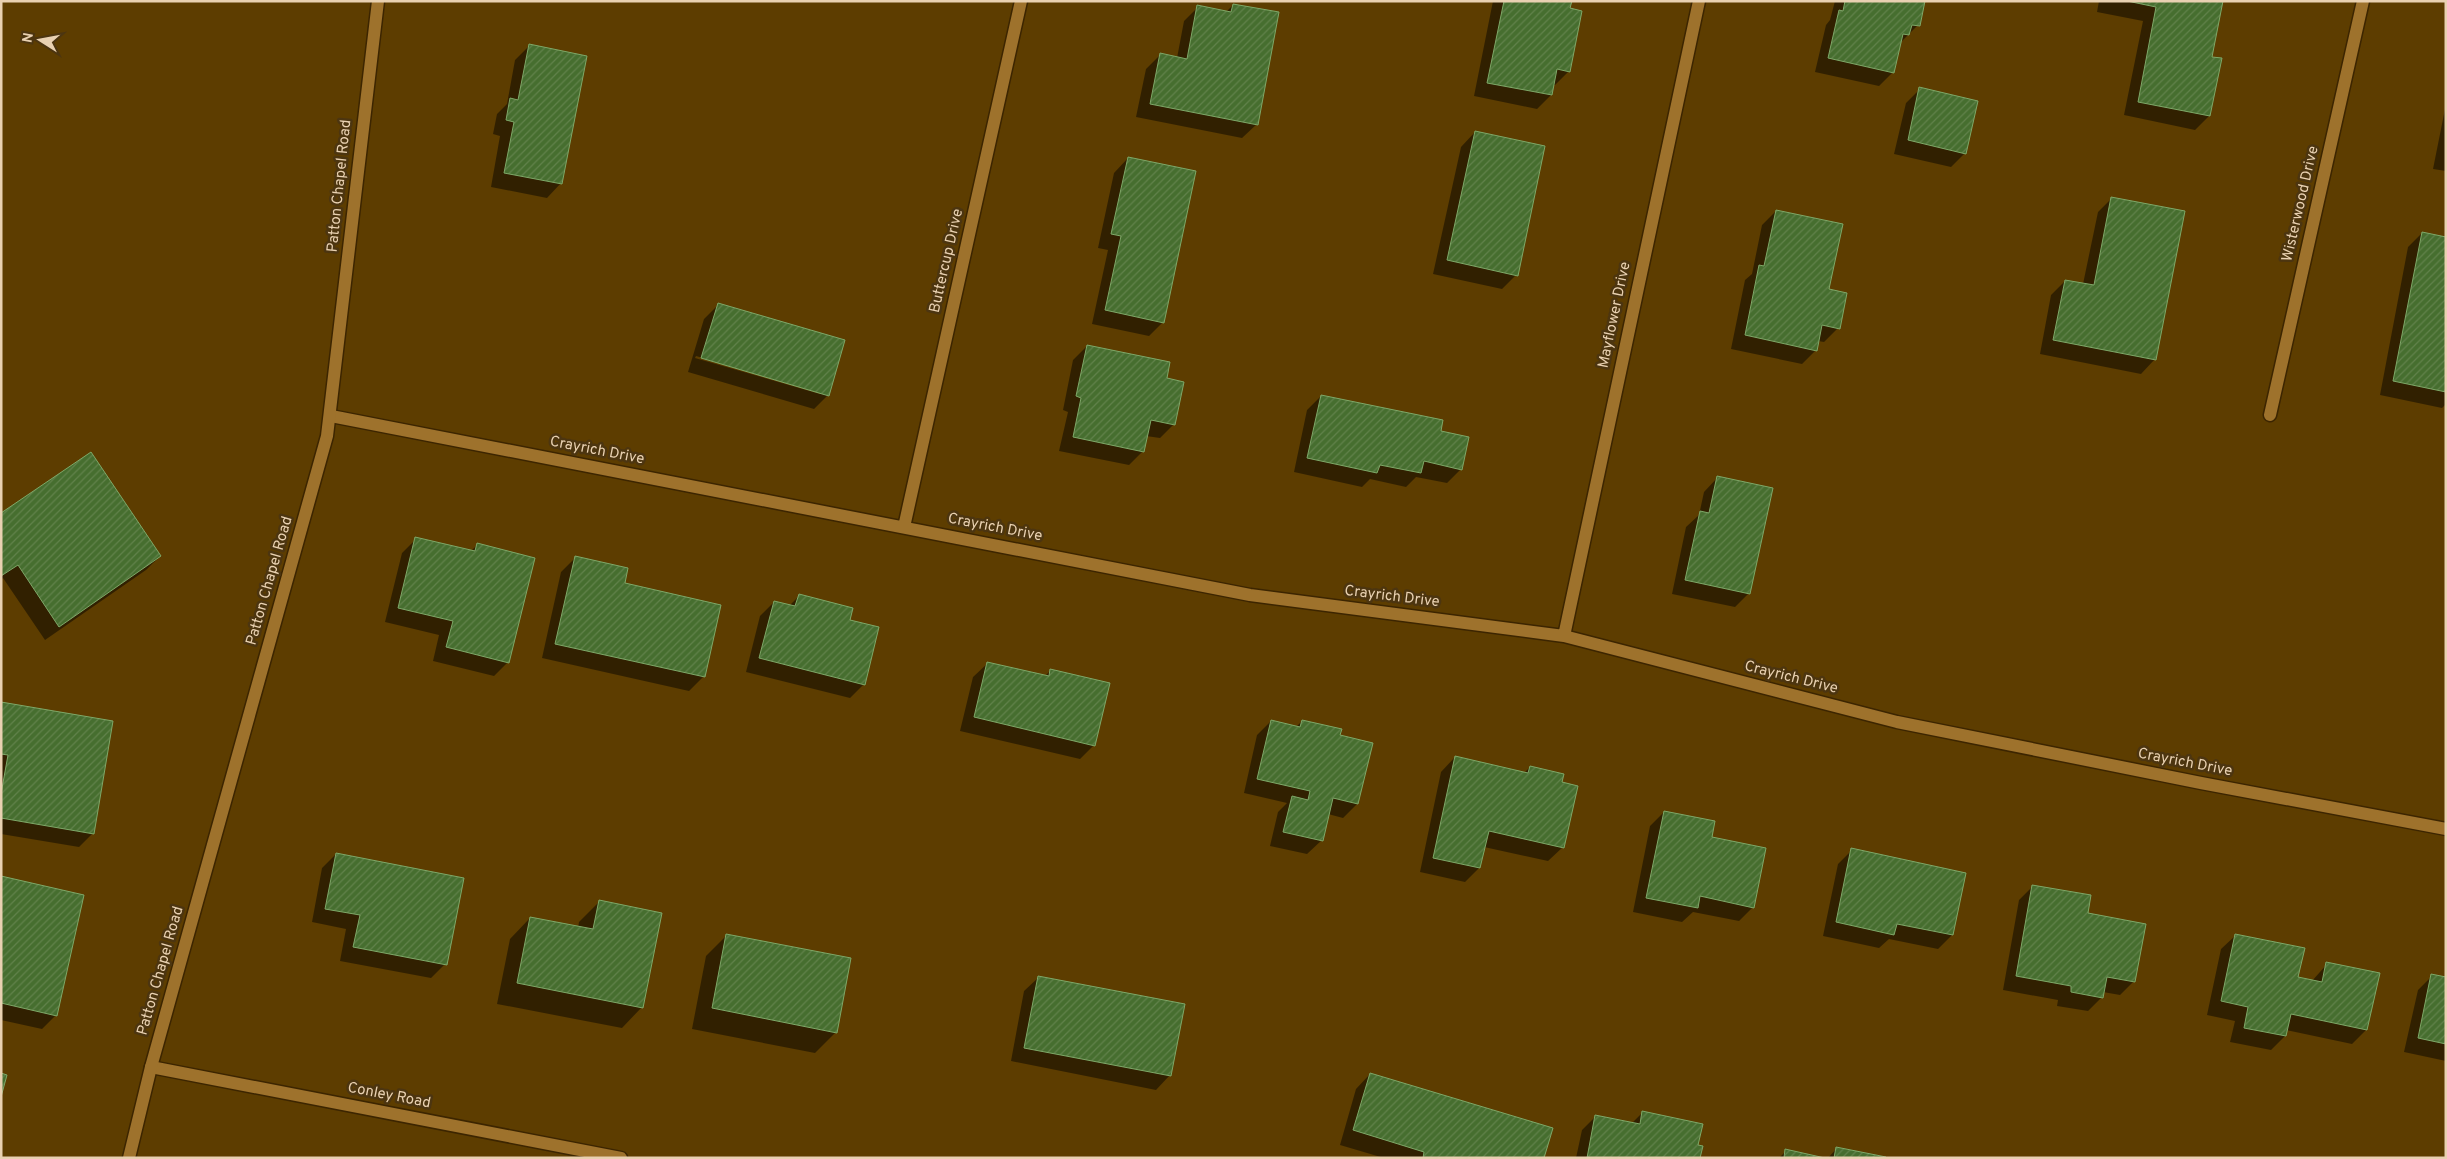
<svg xmlns="http://www.w3.org/2000/svg" width="2447" height="1159" viewBox="0 0 2447 1159" font-family="Overpass,sans-serif">
<defs>
<pattern id="building-hatch" width="6" height="6" patternUnits="userSpaceOnUse" patternTransform="scale(1.25)"><rect width="6" height="6" fill="#466e2f"/><path d="M-1 1l2-2M0 6l6-6M5 7l2-2" fill="none" stroke="#61824b"/></pattern>
</defs>
<rect width="100%" height="100%" fill="#5d3d00"/>
<!-- shadow -->
<path fill="#0007" fill-rule="evenodd" d="M1493,1h77l-1,70 -14,14h-2l-2,10 -14,14 -63,-13z
M1835,1h89l-6,24 -18,18 -7,29 -14,14 -64,-14 11,-47 4,-5z
M2099,1h123l-11,57 -2,58 -14,14 -71,-15 19,-94 -46,-9z
M1233,5l24,119 -15,14 -106,-21 10,-48 14,-14 17,3 7,-37 14,-14 28,5z
M529,46l32,137 -14,15 -56,-11 9,-51 -7,-2 4,-20 10,-10 8,-44z
M1920,89l45,64 -14,14 -57,-13 12,-51z
M2445,109h1v62l-13,-2z
M1475,132l41,143 -14,14 -69,-15 28,-127z
M1128,158l35,164 -14,14 -57,-12 16,-74 -10,-2 16,-75z
M2112,198l43,161 -14,15 -101,-20 11,-59 14,-14 18,3 15,-72z
M1776,211l62,117 -14,14 -6,-1 -2,9 -14,14 -71,-15 14,-69 7,-6 10,-49z
M2422,233l24,5v166l-4,4 -62,-13 28,-148z
M718,305l110,90 -14,14 -126,-37 16,-53zM696,356l124,36v2l-125,-36z
M1087,346l78,33 9,45 -14,14 -14,-2 -3,15 -14,14 -70,-14 9,-39 -5,-2 10,-50z
M1321,396l119,36 21,37 -14,14 -31,-6 -10,10 -36,-8 -8,8 -68,-15 13,-62z
M1718,477l31,116 -14,14 -63,-13 14,-67 13,-12 5,-23z
M1,514l159,42 -14,14 -101,70 -42,-62 -2,2z
M416,539l54,13 7,-7 31,117 -14,14 -61,-15 6,-26 -54,-13 17,-69z
M575,558l49,26 79,93 -14,14 -147,-33 19,-86z
M799,596l50,24 15,64 -14,14 -104,-26 14,-56 14,-14 15,4z
M988,663l57,13 6,-6 43,75 -14,14 -120,-28 13,-54z
M1,703l92,130 -14,14 -78,-13z
M1271,721l25,6 6,-6 37,15 18,68 -14,14 -15,-4 -6,26 -15,14 -37,-8 8,-34 9,-9 -43,-10 13,-58z
M1455,757l69,16 6,-6 30,16 3,64 -15,14 -64,-14 -5,21 -14,14 -45,-10 21,-100z
M1664,812l46,26 43,69 -14,14 -46,-9 -11,10 -49,-10 17,-86z
M1852,850l100,85 -14,14 -49,-10 -10,9 -56,-12 15,-72z
M336,854l109,110 -14,14 -91,-17 6,-32 -34,-7 10,-54z
M1,877l55,138 -14,14 -41,-9z
M2033,886l53,28 48,67 -14,14 -17,-3 -1,5 -14,14 -31,-5 1,-6 -55,-10 16,-90z
M599,902l43,105 -20,21 -125,-24 13,-65 20,-21 48,10 1,-6z
M727,935l109,97 -21,21 -123,-24 14,-73z
M2236,935l61,43 15,3 15,-17 51,10 -12,56 -14,14 -66,-14 -1,6 -14,14 -41,-8 5,-21 -28,-6 14,-66z
M2432,976l14,2v83l-42,-9 14,-62z
M1039,977l131,98 -14,15 -145,-29 13,-70z
M1370,1074l173,84h-159l-44,-13 16,-56z
M1642,1113l55,33 2,12h-123l6,-28 14,-14 36,7z
M1837,1148l45,10h-54z
M1786,1151l33,7h-40z"/>
<!-- building -->
<path fill="url(#building-hatch)" stroke="#7ea868" d="M1504,1h68l-2,7 12,3 -12,61 -13,-3 -5,26 -65,-12z
M1845,1h80l-5,25 -8,-1 -3,10 -6,-1 -9,39 -66,-15 11,-48 4,1z
M2127,1h96l-11,56 10,1 -12,58 -72,-14 18,-95z
M1233,4l46,8 -21,113 -108,-21 10,-51 27,6 10,-54 34,7z
M529,44l58,12 -25,128 -58,-11 10,-51 -8,-2 4,-22 8,2z
M1919,87l59,14 -12,53 -58,-14z
M1475,131l70,15 -27,130 -71,-16z
M1128,157l68,14 -32,152 -59,-13 16,-74 -10,-2z
M2111,197l74,14 -29,149 -103,-20 12,-60 29,5z
M1776,210l67,14 -14,65 18,4 -7,36 -18,-4 -5,26 -72,-16 14,-70 5,1z
M2422,232l24,5v155l-53,-11z
M718,303l127,37 -16,56 -128,-38z
M1087,345l83,17 -3,16 17,4 -9,43 -24,-5 -7,32 -71,-15 8,-39 -5,-2z
M1321,395l122,25 -2,11 28,6 -7,33 -38,-9 -3,12 -41,-8 -3,8 -70,-15z
M91,452l70,104 -102,71 -41,-62 -17,11v-63z
M1717,476l56,12 -23,106 -65,-14 15,-69 9,2z
M415,537l60,14 2,-8 58,15 -26,105 -63,-16 7,-26 -55,-13z
M575,556l53,12 -3,15 96,22 -16,72 -150,-33z
M799,594l54,14 -3,12 29,7 -14,58 -106,-27 15,-57 21,5z
M987,662l62,14 1,-7 60,14 -15,63 -121,-29z
M1,702l112,19 -19,113 -93,-16v-24l7,-39 -7,-1z
M1271,720l29,7 2,-7 40,9 -2,6 33,8 -15,61 -25,-6 -10,43 -40,-9 9,-36 16,4 2,-9 -53,-12z
M1455,756l73,17 2,-7 34,8 -2,8 16,4 -14,62 -75,-17 -9,37 -47,-10z
M1664,811l51,10 -3,16 54,11 -12,60 -54,-12 -2,12 -52,-10z
M1851,848l115,25 -13,62 -56,-11 -3,11 -58,-13z
M336,853l128,25 -17,87 -94,-18 7,-32 -35,-6z
M1,876l83,19 -27,121 -56,-13z
M2032,885l59,10 -3,18 58,11 -11,58 -28,-5 -4,21 -32,-6v-6l-55,-10z
M599,900l63,13 -19,95 -126,-25 13,-66 63,12z
M726,934l125,24 -14,75 -125,-25z
M2235,934l70,14 -7,29 24,5 4,-20 54,11 -13,57 -76,-16 -5,22 -42,-8 4,-21 -27,-6z
M2431,974l15,3v67l-28,-6z
M1038,976l147,28 -14,72 -147,-28z
M1,1073l6,2 -6,22z
M1370,1073l183,55 -9,30h-121l1,-6 -71,-22z
M1642,1111l61,13 -5,21 5,1 -3,12h-113l8,-43 45,9z
M1836,1147l50,10v1h-52z
M1785,1149l40,9h-41z"/>
<g fill="none" stroke-linecap="round" stroke-linejoin="round">
<defs>
<path id="street" d="M2270,415l93,-414
M331,416l919,179 314,41 333,86 304,61 245,46
M904,527l117,-526
M1564,636l135,-635
M151,1067l470,91"/>
<path id="secondary" d="M129,1158l22,-91 176,-631 51,-435"/>
</defs>
<!-- street casing -->
<use href="#street" stroke="#3c2500" stroke-width="15"/>
<!-- secondary casing -->
<use href="#secondary" stroke="#3c2500" stroke-width="15"/>
<!-- street -->
<use href="#street" stroke="#9e722c" stroke-width="12"/>
<!-- secondary -->
<use href="#secondary" stroke="#9e722c" stroke-width="12"/>
</g>
<g text-anchor="middle" dominant-baseline="central" stroke-width="5" stroke-linejoin="round" paint-order="stroke">
<!-- street labels -->
<g font-size="15" fill="#e9d1b1" stroke="#4c3510">
<text transform="translate(340 186) rotate(-84)">Patton Chapel Road</text>
<text transform="translate(2301 204) rotate(-77)">Wisterwood Drive</text>
<text transform="translate(947 261) rotate(-77)">Buttercup Drive</text>
<text transform="translate(1615 315) rotate(-78)">Mayflower Drive</text>
<text transform="translate(597 451) rotate(11)">Crayrich Drive</text>
<text transform="translate(995 528) rotate(11)">Crayrich Drive</text>
<text transform="translate(270 581) rotate(-74)">Patton Chapel Road</text>
<text transform="translate(1392 597) rotate(7)">Crayrich Drive</text>
<text transform="translate(1791 678) rotate(14)">Crayrich Drive</text>
<text transform="translate(2185 763) rotate(11)">Crayrich Drive</text>
<text transform="translate(161 971) rotate(-74)">Patton Chapel Road</text>
<text transform="translate(389 1096) rotate(11)">Conley Road</text>
</g>
</g>
<!-- border -->
<rect width="2447" height="1159" fill="none" stroke="#e9d1b1" stroke-width="5"/>
<!-- north arrow -->
<g transform="translate(40 40) rotate(281)" stroke="#4c3510" stroke-width="4" paint-order="stroke">
<path d="M0-4L9 19L0 12L-9 19Z" fill="#e9d1b1"/>
<text y="-8" font-size="14" font-weight="bold" text-anchor="middle" fill="#e9d1b1">N</text>
</g>
</svg>
